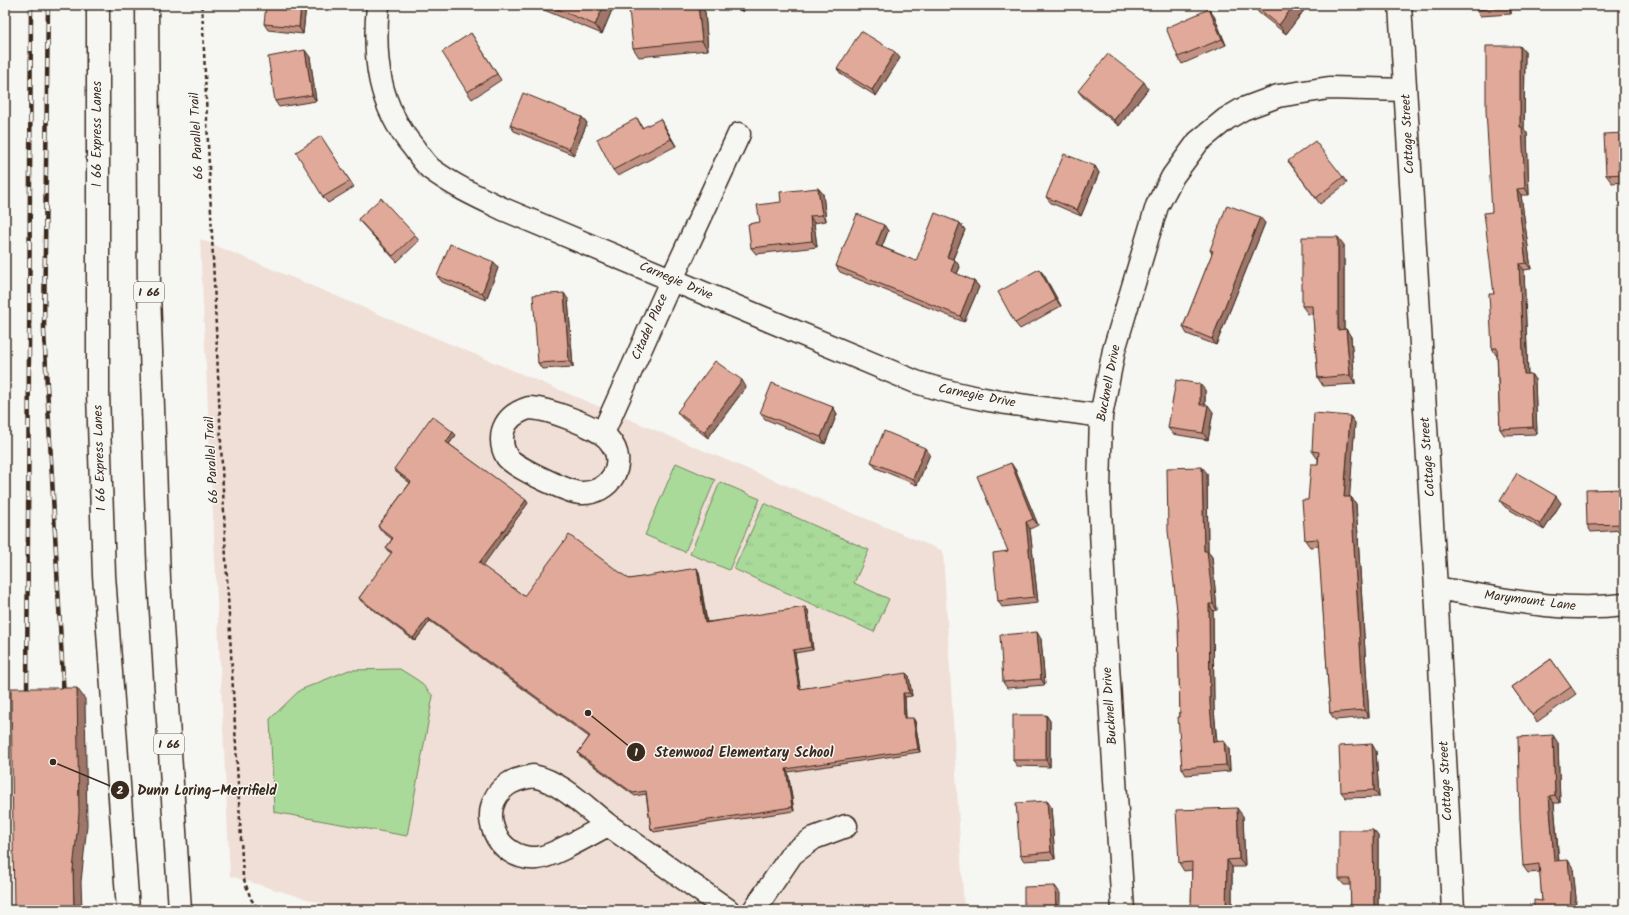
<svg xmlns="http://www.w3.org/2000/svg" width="1629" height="915" viewBox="0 0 1629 915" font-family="Kalam,sans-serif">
<defs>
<pattern id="grass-tufts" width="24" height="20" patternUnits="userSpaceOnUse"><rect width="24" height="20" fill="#a9da9a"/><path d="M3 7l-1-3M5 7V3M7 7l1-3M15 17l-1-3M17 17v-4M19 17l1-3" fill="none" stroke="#92bb84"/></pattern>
</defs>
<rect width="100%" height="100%" fill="#f6f6f2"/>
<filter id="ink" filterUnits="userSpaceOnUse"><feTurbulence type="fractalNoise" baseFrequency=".025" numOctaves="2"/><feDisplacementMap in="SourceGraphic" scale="8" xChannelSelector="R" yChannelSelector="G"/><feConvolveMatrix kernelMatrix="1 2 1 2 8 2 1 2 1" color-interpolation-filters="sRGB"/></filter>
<g filter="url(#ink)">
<!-- built -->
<path fill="#f0dfd7" d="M200,239l743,312 21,359h-620l-114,-34z"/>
<!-- grass -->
<path fill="url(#grass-tufts)" stroke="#72825c" d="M764,503l105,47 -15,33 35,16 -15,33 -140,-63z"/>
<!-- pitch -->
<path fill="#a9da9a" stroke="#72825c" d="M676,463l39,17 -30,72 -40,-17z
M720,482l40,17 -31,71 -39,-16z
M400,669l19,12 14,15 -26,140 -133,-24 -4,-93 30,-29 49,-20z"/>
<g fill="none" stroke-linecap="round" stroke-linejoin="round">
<defs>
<path id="minor" d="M378,5c-5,54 0,100 36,143 5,7 11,16 17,21 23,17 47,28 72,40l413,173c60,20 123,25 185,34
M1400,5l36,583 17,322
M529,408c17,0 70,19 80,32 20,23 1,55 -29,53 -12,-1 -66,-26 -73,-36 -5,-8 -6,-17 -4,-26 4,-13 13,-19 26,-23z
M603,433l69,-154 67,-145
M1436,588c62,10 125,25 188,17
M533,776c29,6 52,31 75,49 -16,8 -56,32 -71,33 -41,3 -63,-49 -30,-73 8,-6 17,-7 26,-9z
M608,825l120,85
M754,910l38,-56 22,-16 32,-12
M1123,910l-17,-277 -7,-144 2,-73 13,-66 43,-144 16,-30 25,-34 28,-23 17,-10 35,-13 51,-8 76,2"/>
<path id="highway" d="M98,5v388l6,182 24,335
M147,5l2,289 10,285 21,331"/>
</defs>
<!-- minor casing -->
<use href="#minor" stroke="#3b2a1e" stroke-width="25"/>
<!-- highway casing -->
<use href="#highway" stroke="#3b2a1e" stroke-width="25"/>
<!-- path -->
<path stroke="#3b2a1e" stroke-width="2.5" stroke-dasharray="4 3" stroke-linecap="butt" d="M202,5l24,554 17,318 8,22 8,11
M5,758h9"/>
<!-- minor -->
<use href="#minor" stroke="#f6f6f2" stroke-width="22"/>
<!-- highway -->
<use href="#highway" stroke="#f6f6f2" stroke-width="22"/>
<defs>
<path id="rail" d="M48,5l-4,326 20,367
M27,699l4,-694"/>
</defs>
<!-- rail casing -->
<use href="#rail" stroke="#3b2a1e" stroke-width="4.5"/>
<!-- rail -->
<use href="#rail" stroke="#f6f6f2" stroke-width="3" stroke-dasharray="9" stroke-linecap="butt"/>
</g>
<!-- wall -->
<path fill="#c29184" stroke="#3b2a1e" d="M306,5l-3,29 -35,-4 -4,-6z
M532,5h82l-12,29z
M670,5h30l5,7 3,38 -69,7 -6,-9z
M732,5h15l-4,7z
M1253,5h55l-22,29 -27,-21z
M1511,5v9l-31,2 -4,-6z
M1214,16l12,29 -44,19 -4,-7z
M471,33l30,47 -29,19 -5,-7z
M1525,52l-1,77 3,4 2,62h-8l10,74 -7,1 4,104h3l4,6 2,54 -33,1 -4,-6 -3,-74h-1l-4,-7 2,-54 -2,-82z
M310,57l6,44 -37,6 -4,-6z
M900,58l-24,38 -34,-21 -5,-6z
M1148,89l-29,37 -36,-29 -5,-6z
M582,117l5,6 -13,32 -60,-24 -4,-6z
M637,118l6,10 21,-3 12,21 -58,30 -5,-6z
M1624,133v49l-12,1 -6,-8z
M325,143l29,44 -26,16 -5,-6z
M1288,161l55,16 4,6 -27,21z
M1095,166l4,7 -18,43 -30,-13 -5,-6z
M818,188l5,6 3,27 -12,2 3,24 -61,7 -5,-6 9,-26 21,-20z
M358,219l57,16 4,6 -22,21 -34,-37z
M960,223l5,7 -12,29 2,1 5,7 -3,7 17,7 5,6 -15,35 -124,-50 -4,-6 48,-41 4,6 -6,16 34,14z
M1265,223l-49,122 -29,-11 -4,-7 29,-73 -2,-4z
M1344,245v84h2l5,8 4,47 -32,2 -5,-8 -5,-64h-5l-6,-8z
M498,268l-12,32 -44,-18 -5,-6z
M1039,269l5,6 17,31 -41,23 -5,-6z
M568,299l5,68 -31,2 -4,-6z
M746,387l-38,51 -26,-20 -5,-6z
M1205,390v15l8,7 -5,28 -35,-6 -5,-6z
M833,407l4,7 -12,30 -60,-25 -5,-6z
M1350,416l5,7 -6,74h2l5,7 13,213 -34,3 -5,-7 -11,-167 -9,1 -5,-7 3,-40 10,-36v-6h-1l-5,-7z
M453,432l3,3 -7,9 79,59 -46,63 42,30 105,-17 70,-7 8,50 101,-12 5,40 -18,3 5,36 109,-13 3,20 -7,1 1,21 9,3 5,31 -132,20 6,39 -140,21 -3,-3 -5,-35 -11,2 -55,-40 -2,-3 11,-16 -159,-116 -15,20 -54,-40 -2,-3 33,-45 -4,-2 -2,-3 6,-9 -12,-9 -2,-4 32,-43 -14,-11 -2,-3z
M930,454l-13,31 -41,-17 -5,-6z
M1015,469l23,56 -8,4 8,74 -36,4 -4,-6 10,-50z
M1207,473l1,79 4,5 5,53 -4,1 1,98 3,33 12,6 1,23 -44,4 -4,-7 -2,-51 -2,-98z
M1624,489v41l-33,2 -4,-7z
M1500,501l61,2 -17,27 -39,-23z
M1041,639l4,46 -38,3 -4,-6z
M1551,659l25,35 -39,28 -25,-35z
M1046,715l4,6v46l-33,-1 -4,-6z
M1558,743l2,60h-6l5,58 14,7 3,30 -1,12 -33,-9 -2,-29 -12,1 -5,-7z
M1376,751l3,46 -33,1 -5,-6z
M1047,801l4,6 4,52 -31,2 -4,-6z
M1243,816l2,51h-13v43h-41l1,-40 -8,1 -5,-8z
M1373,830l5,6v74h-27v-25h-7l-5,-6z"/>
<!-- shaded-wall -->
<path fill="#9e766b" stroke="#3b2a1e" d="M301,5h5l-3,29 -4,-7z
M604,5h10l-12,29 -7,-9z
M698,5h2l5,7 3,38 -6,-9z
M738,5h9l-4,7z
M1294,5h14l-22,29 -7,-9z
M1507,5h4v9l-4,-7z
M1209,9l5,7 12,29 -4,-6z
M1520,46l5,6 -1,77 3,4 2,62 -4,-7 -5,-61z
M305,50l5,7 6,44 -4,-6z
M895,52l5,6 -24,38 -4,-6z
M1144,82l4,7 -29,37 -5,-6z
M582,117l5,6 -13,32 -5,-6z
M660,119l4,6 12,21 -5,-7z
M1095,166l4,7 -18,43 -4,-6z
M818,188l5,6 3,27 -4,-6z
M1517,189l4,6 10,74 -5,-6z
M810,216l4,7 3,24 -5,-6z
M1260,217l5,6 -49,122 -4,-6z
M960,223l5,7 -14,33 -4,-6z
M884,225l4,6 -8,20 -4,-6z
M1338,237l6,8v93l-6,-8z
M955,260l5,7 -5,11 -4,-7z
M494,262l4,6 -12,32 -4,-7z
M1519,264l5,6 4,111 -4,-7z
M1039,269l5,6 17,31 -5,-6z
M974,281l5,6 -15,35 -4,-6z
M564,293l4,6 5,68 -4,-6z
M1346,329l5,8 4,47 -5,-9z
M1531,374l4,6 2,54 -4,-7z
M742,380l4,7 -38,51 -4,-6z
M1200,384l5,6v21l-5,-6z
M1208,405l5,7 -5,28 -5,-7z
M833,407l4,7 -12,30 -4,-7z
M1350,416l5,7 -6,82 -5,-8z
M453,432l3,3 -8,10 -2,-3z
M925,448l5,6 -13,31 -4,-6z
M1011,463l4,6 23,56 -5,-6z
M1202,467l5,6 1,79 4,5 5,53 -4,-6 -9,-53z
M1556,496l5,7 -17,27 -4,-6z
M1351,497l5,7 13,213 -5,-7z
M526,500l2,3 -46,64 -3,-4z
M1026,522l4,7 8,74 -4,-6z
M697,568l2,4 8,54 -2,-3z
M1209,604l4,7 1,98 3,40 -4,-7 -3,-39z
M805,607l3,3 5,40 -2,-3z
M428,618l2,3 -15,20 -2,-3z
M1037,632l4,7 4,46 -4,-6z
M793,650l2,3 6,40 -2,-4z
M906,673l3,3 3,20 -3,-3z
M77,688l8,11 2,126 -6,57 1,28h-8l-1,-40z
M903,693l2,4 1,24 -2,-3z
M1046,715l4,6v46l-4,-7z
M913,718l2,3 5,31 -2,-3z
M1553,735l5,8 2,60 -5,-8z
M1224,741l5,7 1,23 -4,-6z
M1372,744l4,7 3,46 -5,-7z
M786,769l2,3 6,39 -2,-4z
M1549,796l5,7 5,66 -5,-8z
M1047,801l4,6 4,52 -4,-7z
M1237,808l6,8 2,51 -6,-8z
M1373,830l5,6v74h-4z
M1227,860l5,7v43h-6z
M1568,860l5,8 3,30 -1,12h-5z
M1055,886l5,7v17h-4z"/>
<!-- building -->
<path fill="#e1a999" stroke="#3b2a1e" d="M266,5h35l-2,22 -35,-3z
M548,5h56l-9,20z
M670,5h28l4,36 -69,7 -4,-39z
M1254,5h40l-15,20z
M1476,5h31v2l-31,3z
M1623,5h1v30z
M1209,9l13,30 -44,18 -12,-29z
M861,31l34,21 -23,38 -35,-21z
M471,33l26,41 -30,18 -25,-40z
M1486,46h34v81h2l3,61 -8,1 9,74 -7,1 5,110h7l2,53 -33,2 -3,-81h-5l-3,-54h5l-10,-81 8,-1 -6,-102z
M305,50l7,45 -37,6 -7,-44z
M1108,54l36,28 -30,38 -36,-29z
M523,93l59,24 -13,32 -59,-24z
M637,118l5,10 18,-9 11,20 -58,31 -16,-31z
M1624,133v41l-18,1 -2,-41z
M321,136l29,45 -27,16 -27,-45z
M1315,141l28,36 -27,21 -28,-37z
M1064,154l31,12 -18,44 -31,-13z
M818,188l4,27 -12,1 2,25 -61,7 -3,-24 12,-2 -3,-17 24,-3 -1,-10z
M381,198l34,37 -22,21 -35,-37z
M1227,205l33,12 -48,122 -29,-12 30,-76 -3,-1z
M935,213l25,10 -13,34 8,3 -4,11 23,10 -14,35 -124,-50 21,-52 27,11 -8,20 40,16z
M1302,237h36v93l8,-1 4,46 -32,3 -6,-72h-10z
M450,244l44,18 -12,31 -45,-17z
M1039,269l17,31 -41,23 -17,-31z
M564,293l5,68 -31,2 -5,-68z
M715,361l27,19 -38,52 -27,-20z
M1176,380l24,4v21h8l-5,28 -35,-5z
M772,383l61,24 -12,30 -61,-24z
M1314,413l36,3 -6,81h7l13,213 -34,3 -12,-174 -13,1 -3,-40h6l3,-36h7l1,-12 -7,-1z
M432,416l21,16 -7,10 80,58 -47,63 45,33 45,-61 60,44 68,-11 8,55 100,-16 6,40 -18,3 6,39 107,-16 3,20h-6l1,25h9l5,31 -132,20 6,38 -141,22 -5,-38 -13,2 -55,-40 12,-17 -162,-118 -15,20 -54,-40 33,-46 -6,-4 7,-10 -15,-12 33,-44 -17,-13z
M884,431l41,17 -12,31 -42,-17z
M1011,463l22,56 -7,3 8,75 -36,4 -5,-48 15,-2 -31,-75z
M1202,467l2,84h3l6,53h-4l1,99 3,39 11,-1 2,24 -44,3 -4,-51h2l-2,-98 -10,-88 -1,-63z
M1517,473l39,23 -16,28 -40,-23z
M1624,489v35l-37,1 -1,-35z
M1037,632l4,47 -38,3 -3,-47z
M1551,659l20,28 -39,28 -20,-28z
M1622,661h2v32h-1z
M11,688h66l2,125 -6,57 1,40h-60z
M1013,715h33v45h-33z
M1553,735l2,60 -6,1 5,65 14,-1 3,30 -1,20h-36v-10l8,1 -3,-37 -16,2 -3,-47 -2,-82z
M1372,744l2,46 -33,2 -2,-46z
M1047,801l4,51 -31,3 -4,-52z
M1237,808l2,51 -12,1 -1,50h-35l1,-48 -13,1 -3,-53z
M1339,830h34l1,80h-23l-1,-31h-11z
M1055,886l1,24h-32v-23z"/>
</g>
<g text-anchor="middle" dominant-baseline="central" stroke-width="3" stroke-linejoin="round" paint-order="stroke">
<!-- shield labels -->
<g fill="#f6f6f2" stroke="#73675e" stroke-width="1">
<rect x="134" y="282" width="30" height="20" rx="3"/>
<rect x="154" y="734" width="30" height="20" rx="3"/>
</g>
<g font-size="12" font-weight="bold" fill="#3b2a1e">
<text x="149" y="292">I 66</text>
<text x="169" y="744">I 66</text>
</g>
<!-- street labels -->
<g font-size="13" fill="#3b2a1e" stroke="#f6f6f2">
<text transform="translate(97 134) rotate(-90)">I 66 Express Lanes</text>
<text transform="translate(1408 134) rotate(-93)">Cottage Street</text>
<text transform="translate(197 136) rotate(-93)">66 Parallel Trail</text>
<text transform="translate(676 281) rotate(23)">Carnegie Drive</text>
<text transform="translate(650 327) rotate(-66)">Citadel Place</text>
<text transform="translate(1109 383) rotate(-79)">Bucknell Drive</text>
<text transform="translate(977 396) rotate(11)">Carnegie Drive</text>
<text transform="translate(1428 457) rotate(-94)">Cottage Street</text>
<text transform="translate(100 458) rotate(-92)">I 66 Express Lanes</text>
<text transform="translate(212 460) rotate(-93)">66 Parallel Trail</text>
<text transform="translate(1530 601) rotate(7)">Marymount Lane</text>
<text transform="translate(1110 706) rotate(-94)">Bucknell Drive</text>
<text transform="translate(1446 781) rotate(-93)">Cottage Street</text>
</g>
</g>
<!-- callouts -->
<path fill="none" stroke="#3b2a1e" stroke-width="1.5" d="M588 713L636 752M53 762L120 790"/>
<g fill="#3b2a1e" stroke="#f6f6f2" stroke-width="1.5">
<circle cx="588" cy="713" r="4"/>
<circle cx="53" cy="762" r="4"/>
<circle cx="636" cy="752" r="10"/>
<circle cx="120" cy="790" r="10"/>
</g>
<g font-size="12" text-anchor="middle" font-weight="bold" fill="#fff">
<text x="636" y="756">1</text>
<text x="120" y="794">2</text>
</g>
<g font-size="14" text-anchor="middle" font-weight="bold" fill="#3b2a1e" stroke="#f6f6f2" stroke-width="3" stroke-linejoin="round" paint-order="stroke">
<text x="744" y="757">Stenwood Elementary School</text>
<text x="207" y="795">Dunn Loring–Merrifield</text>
</g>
<!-- margin -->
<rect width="1629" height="915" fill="none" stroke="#f6f6f2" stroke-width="20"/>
<rect x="10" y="10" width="1609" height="895" fill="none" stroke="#3b2a1e" stroke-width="1.5" filter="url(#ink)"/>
</svg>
